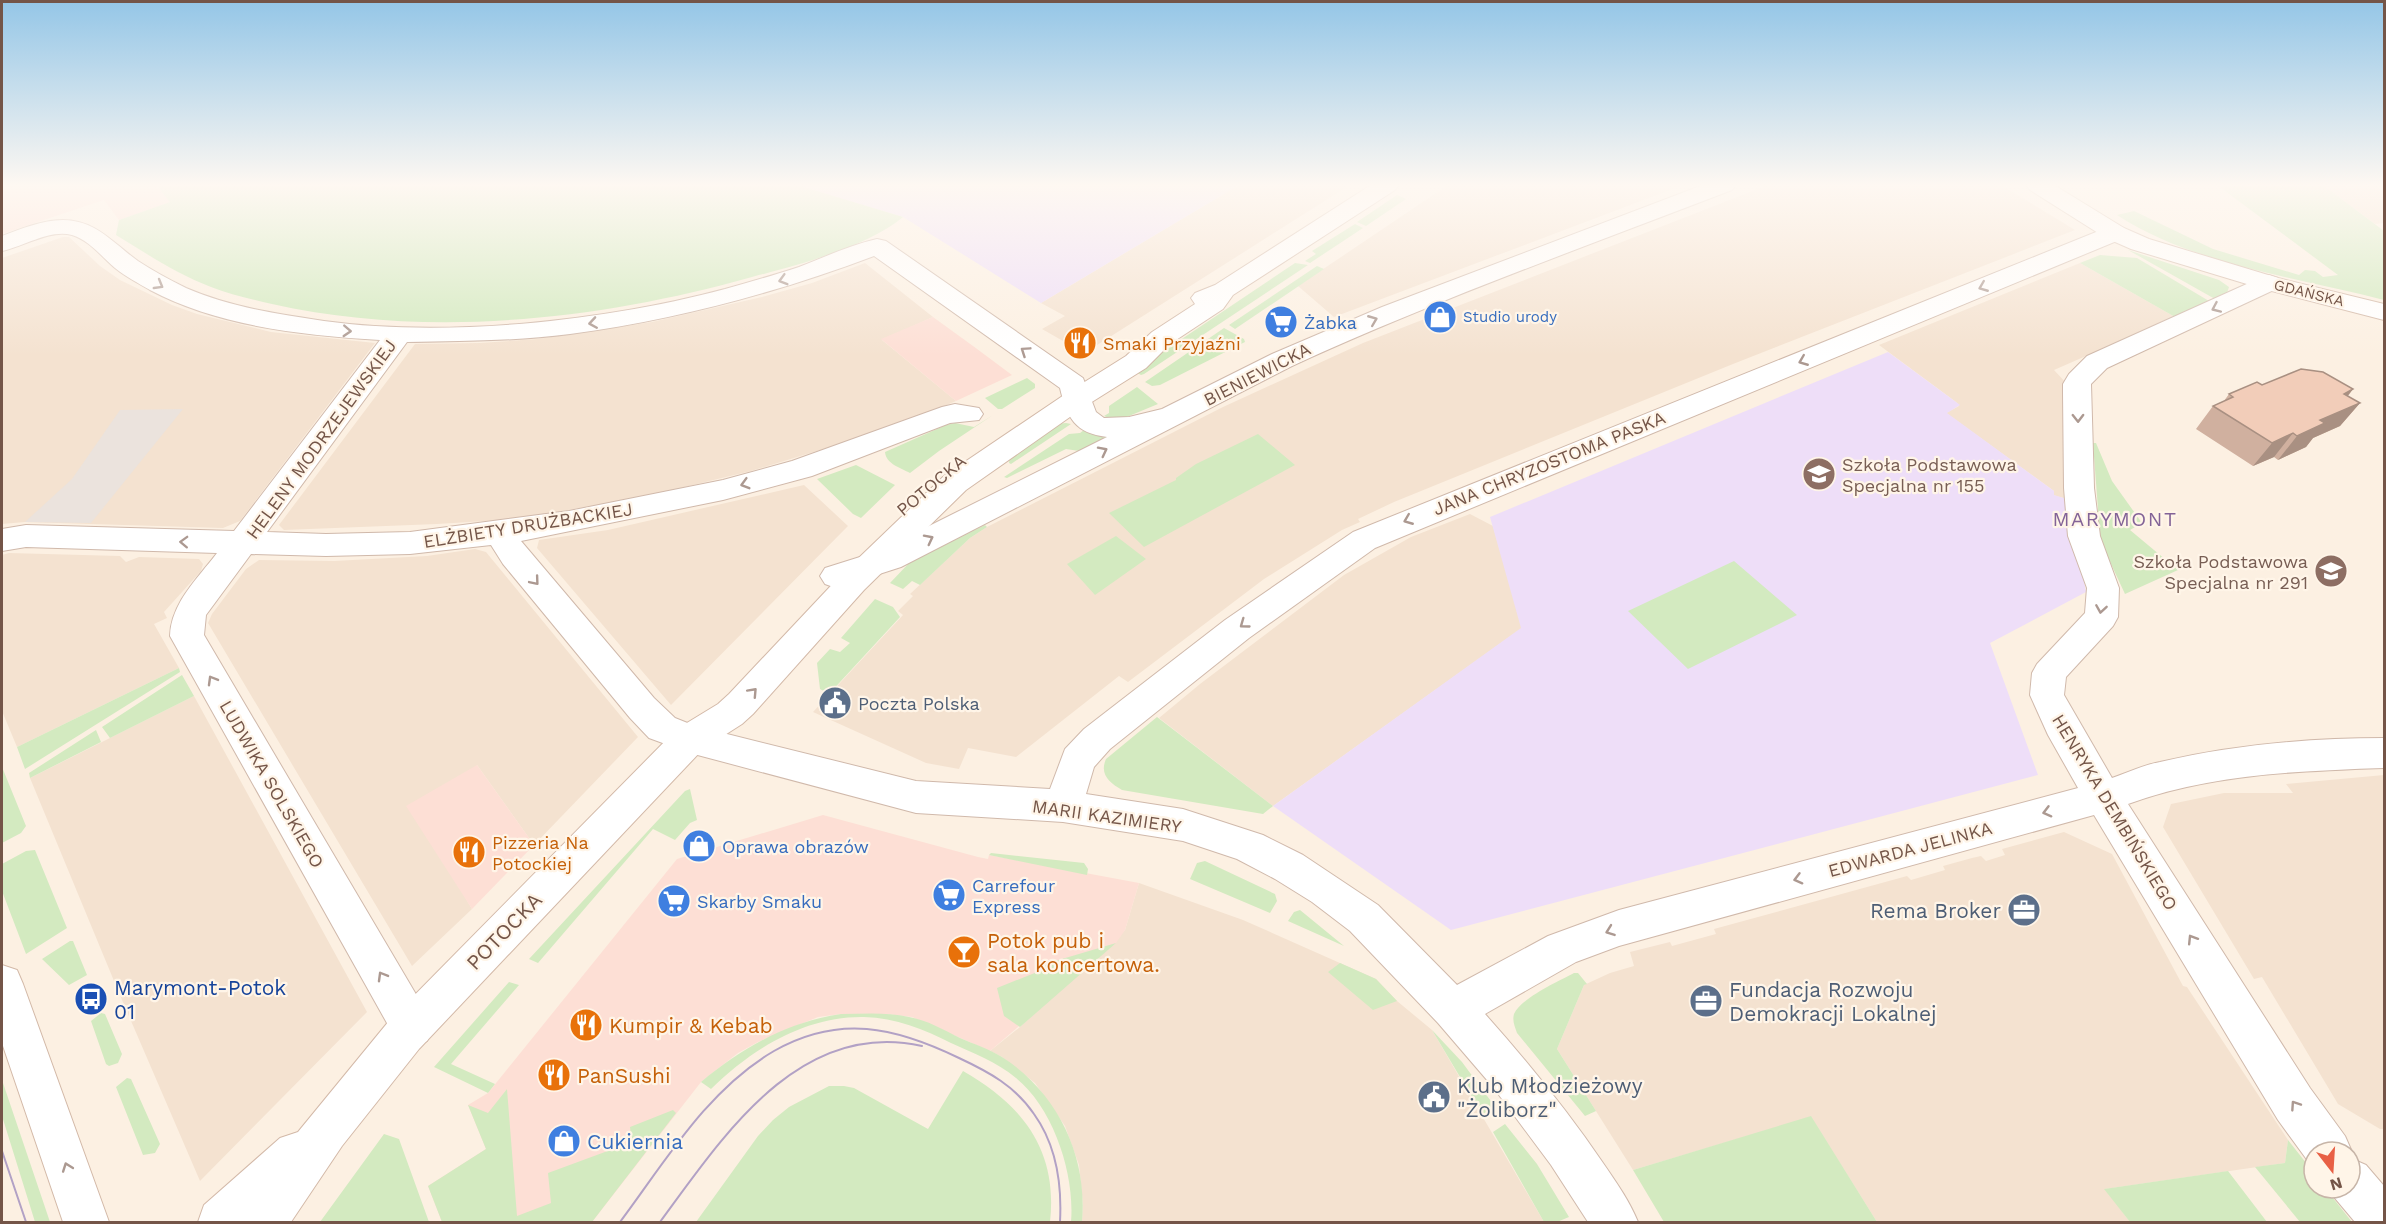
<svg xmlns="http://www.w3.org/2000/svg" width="2386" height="1224" viewBox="0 0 2386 1224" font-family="'Work Sans',sans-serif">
<rect width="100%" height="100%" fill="#fcf0e2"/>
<!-- residential -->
<path fill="#f4e2d0" d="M1239,185h111l-264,167 -2,1 -42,-24 23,-13 -24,-13z
M1448,185h235l-349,132 -36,-31z
M1768,185h233l74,45 -342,134 -339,138 -36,17 2,3 -18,8 -78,49 -136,103 -9,-6 -103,81 -48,-9 -9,21 -33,-6 -113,-51 90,-97 -5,-4 15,-15 -3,-2 60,-56 17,-11 236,-120 140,-64z
M2323,185h61v38l-9,1z
M63,237h6l31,29 20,14 52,25 25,9 74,18 104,11 -135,178 -17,7 -198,-6 -23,2v-266z
M865,263l68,54 -51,23 74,61 -64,27 -141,43 -79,19 -75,15 -81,14 -79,5 -153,6 -5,-5 136,-181 65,-1 58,-4 114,-17 110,-25 50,-14z
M2080,263l95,54 -121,53 14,15 2,115 -17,-5 1,-4 -108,-78 13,-7 -3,-4 -77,-57z
M804,485l44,41 -177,179 -134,-157 2,-8 69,-10z
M1470,514l23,12 29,102 -249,178 -114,-88 41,-34 144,-109 67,-38z
M475,549l11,3 152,185 -104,108 -57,-80 -26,108 21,36 -60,57 -204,-343 4,-9 34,-45 13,-9 75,1 93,-5z
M9,553l111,3 6,6 13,-5 60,2 4,5 -2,7 -37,41 3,6 -13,6 25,44 -162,79 -15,-36v-156z
M194,696l173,316 -167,169 -81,-188 -89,-215z
M2384,775v354h-4l-42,-25 -76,-127 -8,2 -91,-152 8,-23 53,-11h69l-7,-9z
M2064,832l48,22 71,132 4,1 101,153 -3,23 -180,26 25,33h-253l-66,-105 -178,53 -76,-121 27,-64 26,-12 24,-7 -4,-14 40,-10 2,4 44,-12 -2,-5 193,-53 4,4 34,-10 -2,-4 29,-8 9,-2 5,5 19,-6 -3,-6z
M1139,883l104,37 133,59 21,22 35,29 112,192h-462l1,-18 -4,-39 -14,-39 -30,-43 -33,-26 -12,-6 30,-24 105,-97z"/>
<!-- commercial -->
<path fill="#fddfd5" d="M2,185h157l-2,1 14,16 -52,18 -15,-20 -102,34z
M933,317l40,29 39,29 -56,26 -75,-62z
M477,765l57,80 -62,64 -66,-103z
M823,815l155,42 10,2 1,-4 150,28 -14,47 -9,13 -126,108 -78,-34 -25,-3h-46l-23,3 -60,25 -20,11 -37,29 -109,140h-150l-14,-36 58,-37 -18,-44 20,-12 189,-234z"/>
<!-- industrial -->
<path fill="#ebe3dd" d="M183,409l-92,114 -66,-1 47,-43 48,-69z"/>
<!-- education -->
<path fill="#eedef8" d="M797,185h442l-198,118 -138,-86z
M1888,352l72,53 -13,8 107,78v4l16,5 16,92 -96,51 48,132 -587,155 -178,-124 248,-178 -31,-111z"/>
<!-- green -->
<path fill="#d3eac0" d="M159,185h638l106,32c-36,30 -105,48 -151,60 -153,43 -323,62 -480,27 -20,-5 -41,-9 -61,-17 -34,-13 -64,-33 -95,-52l3,-15 51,-18 -13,-16z
M2217,185h106l61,46v69c-87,-23 -190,-35 -267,-85l17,-4 79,38 86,26 6,-5 10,1 8,6 15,-2z
M1397,195l9,4 -40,27 -9,-4z
M1355,224l8,4 -53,35 -5,-2 11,-7 -4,-3z
M2128,250l91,30 10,7 -2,6 -12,6z
M2100,255l37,3 72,43 -34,16 -95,-54z
M1295,263l13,2 -164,109 -3,1 -7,-4z
M1317,266l7,3 -89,60 -6,-4z
M1224,328l20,11 1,3 -85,43 -8,1 -7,-4z
M1027,378l8,6v4l-33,21h-4l-13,-11z
M1137,387l21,17 -41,17 -13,-5 5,-3v-7z
M993,415l-54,36 -29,22c-9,-5 -24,-9 -25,-21l61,-27 9,-2 19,4z
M1066,423l5,1 -60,40 -2,-1 1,-10 46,-29z
M1084,430l25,7 -23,15 -20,-3 -59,29 -3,-1 65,-43 11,-1z
M1258,434l37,31 -151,82 -35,-34 67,-33v-2l20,-14z
M2093,443h3l16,38 30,42 -12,7 48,40 -53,24 -28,-60 1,-25z
M856,465l39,20 -34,33 -8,-4 -36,-35z
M985,525l2,2 -17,11 -50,47 -8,-4 -9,8 -13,-6 20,-21z
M1116,536l30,23 -51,36 -28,-31z
M1734,561l63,54 -109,54 -60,-58z
M875,599l18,8 7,10 -71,77 -9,-5 -3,-26 13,-14 10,3 10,-9 -9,-5z
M179,668l1,4 -155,97 -8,-22z
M182,675l12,21 -84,42 -8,-11z
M1157,717l116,89 -10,8 -141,-24c-12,-7 -23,-15 -16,-31z
M96,730l5,12 -71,36 -1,-5z
M2,767l24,59 -5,7 -19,10z
M690,789l7,31 -7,3 -15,17 -22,-11 -115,134 -9,-4 156,-168z
M35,850l32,78 -41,26 -24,-63v-27l24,-13z
M991,853l93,10 4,6 -1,6 -98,-20z
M1205,861l70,33 2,7 -7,12 -80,-34 7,-16z
M1300,910l44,36 -56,-25 6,-9z
M70,941h3l14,34 -18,10 -27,-26z
M1116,943l-96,84 -16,-11 -7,-28 40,-16 -2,-5z
M1340,963l36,16 21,22 -24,9 -45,-38z
M1574,973h4l9,11 -3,1 -27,64 39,62 -11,5 -68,-83c-2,-6 -5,-12 -3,-19 7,-16 45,-33 60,-41z
M509,982l10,3 -68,79 44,20 -7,9 -54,-26z
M101,1013l4,1 17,40 -4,9 -9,3 -3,-2 -15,-43z
M841,1014c23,0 46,-2 68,3 18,3 35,13 51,21 14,6 29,11 42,19 56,36 86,100 80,165h-11c4,-47 -17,-113 -55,-144 -19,-16 -43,-25 -65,-35 -27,-14 -55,-25 -87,-26 -59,-1 -112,32 -153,72l-10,-7c41,-34 86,-60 140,-68z
M1432,1030l30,32 34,46 -14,6z
M963,1071c60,34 95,80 87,151h-354l62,-86 15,-16 16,-13 40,-21h15l10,2 74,41z
M127,1078l4,1 29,65 -5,9 -12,2 -27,-68z
M2,1080l48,142h-15l-33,-106z
M507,1089l10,127 34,-13 -3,-30 84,-31 -2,-15 43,-17 3,3 -84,109h-150l-14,-36 58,-37 -18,-44 20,8z
M1811,1116l66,106h-213l-31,-52z
M1505,1124l32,40 32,53 -12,5h-13l-51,-90z
M384,1134l15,5 30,83h-109z
M2288,1140l26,33v15h11l27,34h-52l-45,-55 30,-4z
M2228,1171l39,51h-137l-26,-33z"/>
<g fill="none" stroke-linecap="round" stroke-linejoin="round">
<defs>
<path id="street" d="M1703,185h33l-4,5c-148,57 -296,110 -440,176l-391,201 -65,21 -11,-4 -5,-8 5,-8 54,-17 228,-114c-32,-4 -40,-19 -47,-49l-186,-132c-98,37 -199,64 -304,78 -54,7 -109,7 -163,8l-140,190 59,2 84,-2 159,-21 154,-31 69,-19 150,-54 13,-3 24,4 4,6 -4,6 -29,3 -138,53 -89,24 -202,41 133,157 21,20 20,8 221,55 134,8 15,-40 19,-20 141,-109 128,-88 753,-304 9,-2 9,2 3,5 -3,5 -749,310 -126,90 -139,111 -16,18 -8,27 97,15 80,26 40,20 75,50 79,80 91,-49 71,-26 459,-122 -30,-53 -18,-40 2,-22 5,-9 48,-51 2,-25 -19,-52 -4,-48 -1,-95v-9l6,-10 18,-18 173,-78 9,-3 9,3 4,5 -4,5 -171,80 -16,16 3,104 6,48 19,52 -1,29 -5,9 -47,51 -2,18 48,83c15,-5 31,-13 48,-16 72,-17 150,-24 224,-24v30c-86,3 -175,6 -256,36l182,284 35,48 7,16 -2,4v-4h-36l-1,16 -35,-48 -184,-305 -475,131 -43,16 -91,52c42,47 82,96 118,149 13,19 26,37 35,59h-50l-37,-57 -58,-78 -55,-64 -88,-92 -38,-29 -37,-23 -38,-20 -54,-18 -120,-19 -147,-9 -226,-60 -41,-15 -19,-20 -127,-154 -12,-19 -81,9 -84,2 -75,-2 -45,61 -2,20 223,378 6,14 -6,14 -15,6 -15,-6 -227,-405c1,-33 28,-58 47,-83l-191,-6 -24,4v-22l24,-4 208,6 146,-191c-77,-5 -160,-13 -230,-50 -12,-7 -24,-13 -35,-22 -13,-11 -26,-28 -43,-33 -23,-6 -49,12 -70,16v-15c19,-7 40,-16 61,-16 33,0 51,24 75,41 15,10 32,19 48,27 44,19 91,26 138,33 123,17 281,0 401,-32 24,-7 50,-14 74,-22 26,-10 51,-22 78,-28l9,2 197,137 13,34 8,6 25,-1 33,-8 110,-55 110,-47z
M2350,1158l16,7 18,21v36h-29l-21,-25 -4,-9h20z"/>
<path id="secondary" d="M1371,185h28l-4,5 -162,105 -10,14 -53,35 -24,24 -59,37 -121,85 -102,100 -111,124 -11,10 -39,25 -284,300 -77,97 -51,76h-93l6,-17 76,-67 18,-6 91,-111 288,-292 41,-25 11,-10 113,-120 102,-98 123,-83 59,-37 26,-24 43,-28 -4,-6 4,-5 20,-8z
M2026,185h28l70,43 25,11 129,39 106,26v16l-124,-32 -129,-39 -25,-11 -76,-48z
M2,965l15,5 6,14 86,238h-46l-61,-179z"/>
</defs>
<!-- street casing -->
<use href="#street" stroke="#d0b9ab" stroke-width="2"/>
<!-- secondary casing -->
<use href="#secondary" stroke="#d3b9a8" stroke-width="2"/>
<!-- street -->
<use href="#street" fill="#fff" fill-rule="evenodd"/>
<!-- secondary -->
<use href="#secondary" fill="#fff" fill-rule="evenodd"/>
<!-- tram -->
<path stroke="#b2a1c5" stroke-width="2" d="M2,1151l24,71
M620,1222c45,-60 87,-132 154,-171 65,-37 121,-24 185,7 30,14 56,28 75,56 23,32 28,70 26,108
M660,1222c62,-84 139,-204 262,-176"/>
</g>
<!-- wall -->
<path fill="#d0b09f" d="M2262,385l91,4 -5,7 12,7 -20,23 -27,12 -7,9 -28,13 -4,-3 -21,9 -57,-37 17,-23 11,-5 5,-7z"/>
<!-- shaded-wall -->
<path fill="#a99082" d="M2353,389l-19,24 10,-19z
M2360,403l-20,23 -27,12 -7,9 -28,13 19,-24 23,-16z
M2293,433l-19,24 -21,9 19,-23z"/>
<!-- building -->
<path fill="#f2cdb9" stroke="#a99082" stroke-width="1.5" d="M2301,369l22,3 30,17 -9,5 16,9 -40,17 5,3 -28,13 -4,-3 -21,10 -59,-37 20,-9 -4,-3 28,-12 5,3z"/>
<!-- one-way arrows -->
<defs><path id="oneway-chevron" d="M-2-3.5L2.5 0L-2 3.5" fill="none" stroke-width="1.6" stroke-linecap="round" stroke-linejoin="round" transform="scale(1.5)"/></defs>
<g stroke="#ac9991">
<use href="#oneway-chevron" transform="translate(783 280) rotate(164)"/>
<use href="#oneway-chevron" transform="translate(159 285) rotate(30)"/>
<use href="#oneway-chevron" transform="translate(1983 287) rotate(158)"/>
<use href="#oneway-chevron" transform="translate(2216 308) rotate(156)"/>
<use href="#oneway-chevron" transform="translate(1373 320) rotate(-22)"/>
<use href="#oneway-chevron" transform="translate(593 323) rotate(171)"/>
<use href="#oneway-chevron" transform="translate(347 331) rotate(3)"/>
<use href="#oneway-chevron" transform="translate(1025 351) rotate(-146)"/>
<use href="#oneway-chevron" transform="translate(1803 361) rotate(158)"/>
<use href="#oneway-chevron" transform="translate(2078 418) rotate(89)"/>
<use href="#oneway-chevron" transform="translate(1103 451) rotate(-27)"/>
<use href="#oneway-chevron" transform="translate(745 484) rotate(164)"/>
<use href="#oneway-chevron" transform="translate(1408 520) rotate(158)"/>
<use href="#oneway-chevron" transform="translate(929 539) rotate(-27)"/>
<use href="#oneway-chevron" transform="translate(184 542) rotate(-178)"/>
<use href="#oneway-chevron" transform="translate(535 581) rotate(50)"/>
<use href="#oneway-chevron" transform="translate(2101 609) rotate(99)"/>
<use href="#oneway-chevron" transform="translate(1244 624) rotate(144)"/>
<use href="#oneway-chevron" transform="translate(212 680) rotate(-120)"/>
<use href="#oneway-chevron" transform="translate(753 692) rotate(-47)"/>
<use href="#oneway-chevron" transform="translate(2047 812) rotate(165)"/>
<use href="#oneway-chevron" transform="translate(1798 879) rotate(165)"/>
<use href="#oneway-chevron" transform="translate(1610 931) rotate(160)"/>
<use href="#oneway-chevron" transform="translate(2192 939) rotate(-122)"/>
<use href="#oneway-chevron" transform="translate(382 976) rotate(-120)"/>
<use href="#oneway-chevron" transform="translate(2295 1105) rotate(-124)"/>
<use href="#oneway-chevron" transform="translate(67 1167) rotate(-110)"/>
</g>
<!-- sky -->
<linearGradient id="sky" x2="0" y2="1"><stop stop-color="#94c6e7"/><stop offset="0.52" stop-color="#fef8f2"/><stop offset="1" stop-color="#fef8f2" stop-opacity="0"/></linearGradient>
<rect width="2386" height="356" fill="url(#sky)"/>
<!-- icons -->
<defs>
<symbol id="shop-disc" viewBox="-11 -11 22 22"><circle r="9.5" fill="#3f7fe0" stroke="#fff5e8"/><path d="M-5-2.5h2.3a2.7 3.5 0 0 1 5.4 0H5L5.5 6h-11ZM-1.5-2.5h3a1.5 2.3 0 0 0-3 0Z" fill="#fff"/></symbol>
<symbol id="supermarket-disc" viewBox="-11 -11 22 22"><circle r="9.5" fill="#3f7fe0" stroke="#fff5e8"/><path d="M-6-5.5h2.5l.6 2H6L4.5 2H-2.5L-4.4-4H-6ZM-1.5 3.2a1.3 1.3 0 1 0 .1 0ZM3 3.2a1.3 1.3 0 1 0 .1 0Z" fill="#fff"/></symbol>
<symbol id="restaurant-disc" viewBox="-11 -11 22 22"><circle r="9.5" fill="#e8710a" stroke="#fff5e8"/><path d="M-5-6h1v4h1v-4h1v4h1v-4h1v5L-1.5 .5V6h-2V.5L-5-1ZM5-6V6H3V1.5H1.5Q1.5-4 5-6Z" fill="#fff"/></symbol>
<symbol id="school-disc" viewBox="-11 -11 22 22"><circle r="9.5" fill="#8d6e63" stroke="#fff5e8"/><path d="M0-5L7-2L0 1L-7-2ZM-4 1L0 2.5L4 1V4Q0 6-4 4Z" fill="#fff"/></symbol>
<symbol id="civic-disc" viewBox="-11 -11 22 22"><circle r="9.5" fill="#5c6f8a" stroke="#fff5e8"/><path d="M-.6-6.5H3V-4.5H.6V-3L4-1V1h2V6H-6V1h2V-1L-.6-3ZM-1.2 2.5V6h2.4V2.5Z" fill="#fff"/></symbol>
<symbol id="office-disc" viewBox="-11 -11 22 22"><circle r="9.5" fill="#5c6f8a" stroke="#fff5e8"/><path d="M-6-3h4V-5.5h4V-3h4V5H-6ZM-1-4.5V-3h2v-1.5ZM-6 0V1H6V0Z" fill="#fff"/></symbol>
<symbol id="bar-disc" viewBox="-11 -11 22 22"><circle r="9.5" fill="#e8710a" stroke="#fff5e8"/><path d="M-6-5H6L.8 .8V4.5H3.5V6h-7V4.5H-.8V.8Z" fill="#fff"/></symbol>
<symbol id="bus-disc" viewBox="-11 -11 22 22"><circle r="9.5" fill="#1a4fb4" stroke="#fff5e8"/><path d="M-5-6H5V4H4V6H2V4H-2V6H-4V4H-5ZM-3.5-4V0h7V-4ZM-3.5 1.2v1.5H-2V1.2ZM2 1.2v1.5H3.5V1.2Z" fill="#fff"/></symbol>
</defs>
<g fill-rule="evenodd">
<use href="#shop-disc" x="1421" y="298" width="38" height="38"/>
<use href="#supermarket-disc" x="1262" y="303" width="38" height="38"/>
<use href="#restaurant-disc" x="1061" y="324" width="38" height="38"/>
<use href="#school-disc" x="1800" y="455" width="38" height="38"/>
<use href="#school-disc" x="2312" y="552" width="38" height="38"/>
<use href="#civic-disc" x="816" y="684" width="38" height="38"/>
<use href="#shop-disc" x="680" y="827" width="38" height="38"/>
<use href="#restaurant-disc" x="450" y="833" width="38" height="38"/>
<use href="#supermarket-disc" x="930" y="876" width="38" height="38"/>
<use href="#supermarket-disc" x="655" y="882" width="38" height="38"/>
<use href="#office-disc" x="2005" y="891" width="38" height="38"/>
<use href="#bar-disc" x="945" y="933" width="38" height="38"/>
<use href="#bus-disc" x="72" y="980" width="38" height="38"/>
<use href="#office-disc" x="1687" y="982" width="38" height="38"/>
<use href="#restaurant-disc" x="567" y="1006" width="38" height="38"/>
<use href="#restaurant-disc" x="535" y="1056" width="38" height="38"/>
<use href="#civic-disc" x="1415" y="1078" width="38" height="38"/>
<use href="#shop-disc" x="545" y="1122" width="38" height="38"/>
</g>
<g text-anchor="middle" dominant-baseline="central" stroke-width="4.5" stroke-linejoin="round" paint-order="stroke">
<!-- far-street labels -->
<g font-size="15" fill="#745548" stroke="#fff5e8">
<text transform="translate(2309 293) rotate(14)">GDAŃSKA</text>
</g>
<!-- far-shop labels -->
<g font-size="15" fill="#366cbe" stroke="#fff5e8" text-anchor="start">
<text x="1463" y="317">Studio urody</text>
</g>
<!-- shop labels -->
<g font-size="18" fill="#366cbe" stroke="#fff5e8" text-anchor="start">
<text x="1304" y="322">Żabka</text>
<text x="722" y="846">Oprawa obrazów</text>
<text x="972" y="885">Carrefour<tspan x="972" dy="21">Express</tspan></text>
<text x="697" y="901">Skarby Smaku</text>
</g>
<!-- food labels -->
<g font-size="18" fill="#c56008" stroke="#fff5e8" text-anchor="start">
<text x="1103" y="343">Smaki Przyjaźni</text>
<text x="492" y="842">Pizzeria Na<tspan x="492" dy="21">Potockiej</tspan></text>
</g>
<!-- street labels -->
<g font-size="18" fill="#745548" stroke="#fff5e8">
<text transform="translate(1257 374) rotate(-27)">BIENIEWICKA</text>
<text transform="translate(321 439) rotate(-54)">HELENY MODRZEJEWSKIEJ</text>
<text transform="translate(1549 463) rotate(-22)">JANA CHRYZOSTOMA PASKA</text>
<text transform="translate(931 485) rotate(-40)">POTOCKA</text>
<text transform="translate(528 525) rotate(-9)">ELŻBIETY DRUŻBACKIEJ</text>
<text transform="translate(272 784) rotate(60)">LUDWIKA SOLSKIEGO</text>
<text transform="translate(2115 812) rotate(59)">HENRYKA DEMBIŃSKIEGO</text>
<text transform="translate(1107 816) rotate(8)">MARII KAZIMIERY</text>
<text transform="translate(1910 849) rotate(-15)">EDWARDA JELINKA</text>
</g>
<!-- education labels -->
<g font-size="18" fill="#785e54" stroke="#fff5e8" text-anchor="start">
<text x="1842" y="464">Szkoła Podstawowa<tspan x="1842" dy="21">Specjalna nr 155</tspan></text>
<text x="2308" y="561" text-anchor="end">Szkoła Podstawowa<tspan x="2308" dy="21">Specjalna nr 291</tspan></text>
</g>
<!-- service labels -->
<g font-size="18" fill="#4e5e75" stroke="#fff5e8" text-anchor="start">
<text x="858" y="703">Poczta Polska</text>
</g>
<!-- neighbourhood labels -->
<g font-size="20" letter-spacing="1.5" fill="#836397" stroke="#fff5e8">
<text x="2115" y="519">MARYMONT</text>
</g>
<!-- near-service labels -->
<g font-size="21" fill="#4e5e75" stroke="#fff5e8" text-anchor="start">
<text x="2001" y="910" text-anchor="end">Rema Broker</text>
<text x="1729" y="989">Fundacja Rozwoju<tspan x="1729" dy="24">Demokracji Lokalnej</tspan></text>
<text x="1457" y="1085">Klub Młodzieżowy<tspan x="1457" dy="24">"Żoliborz"</tspan></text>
</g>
<!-- near-street labels -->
<g font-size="21" fill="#745548" stroke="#fff5e8">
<text transform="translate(504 931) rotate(-46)">POTOCKA</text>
</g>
<!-- near-food labels -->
<g font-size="21" fill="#c56008" stroke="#fff5e8" text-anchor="start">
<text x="987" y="940">Potok pub i<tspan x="987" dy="24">sala koncertowa.</tspan></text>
<text x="609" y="1025">Kumpir &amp; Kebab</text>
<text x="577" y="1075">PanSushi</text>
</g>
<!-- near-transit labels -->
<g font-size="21" fill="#164399" stroke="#fff5e8" text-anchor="start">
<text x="114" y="987">Marymont-Potok<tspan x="114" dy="24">01</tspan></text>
</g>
<!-- near-shop labels -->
<g font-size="21" fill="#366cbe" stroke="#fff5e8" text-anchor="start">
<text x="587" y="1141">Cukiernia</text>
</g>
</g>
<!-- border -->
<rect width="2386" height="1224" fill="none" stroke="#745548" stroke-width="6"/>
<!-- north arrow -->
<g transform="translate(2332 1170) rotate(163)"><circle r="28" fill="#fff5e8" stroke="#c7b5a8" stroke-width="1.5"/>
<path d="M0-4.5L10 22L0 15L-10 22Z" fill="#e86045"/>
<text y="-9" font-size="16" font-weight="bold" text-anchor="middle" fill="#745548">N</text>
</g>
</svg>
